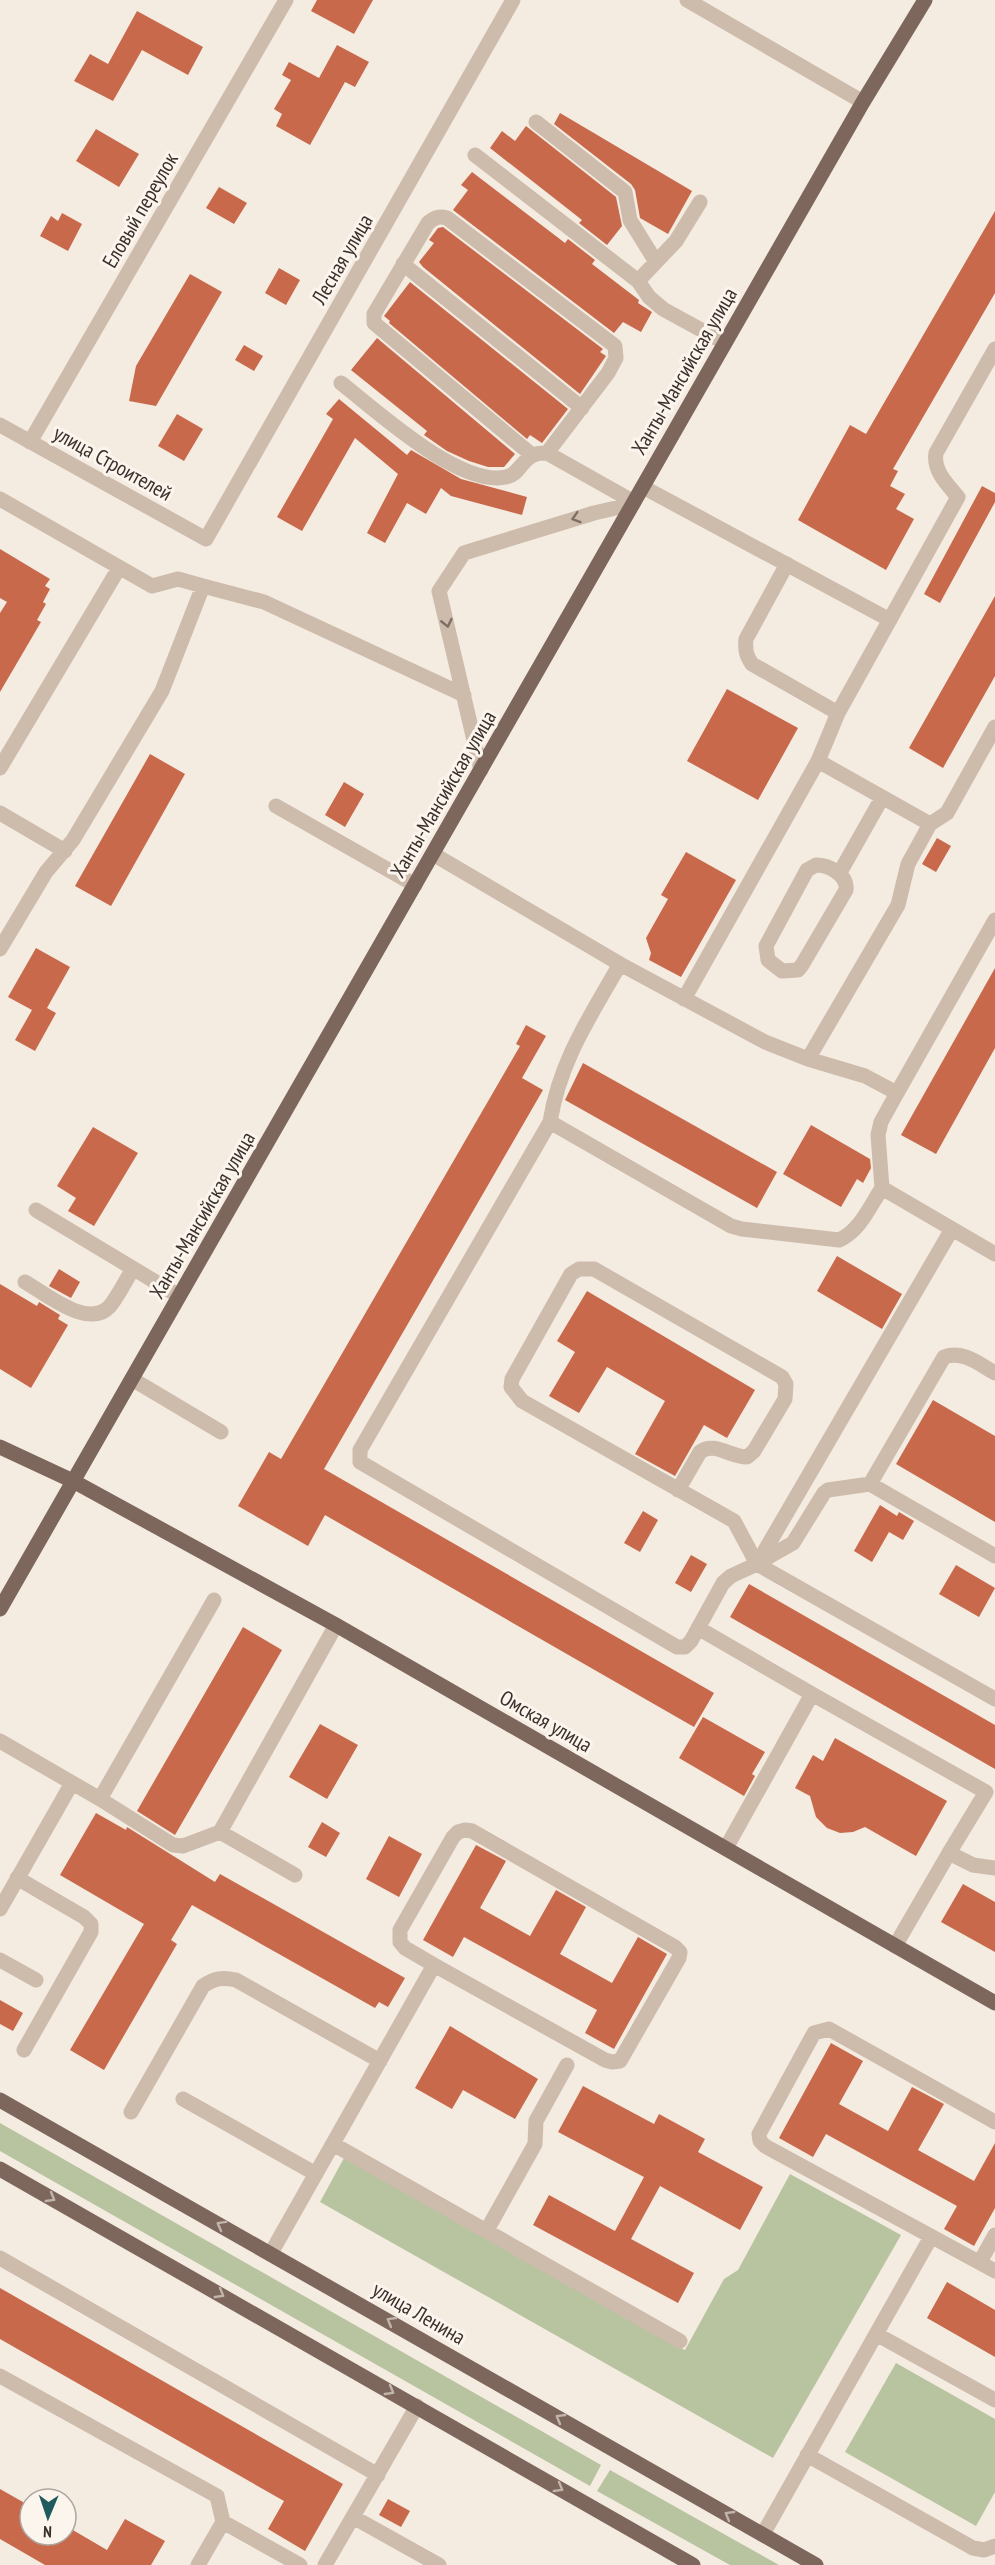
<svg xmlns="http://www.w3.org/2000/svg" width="995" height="2565" viewBox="0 0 995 2565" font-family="'PT Sans Narrow',sans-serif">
<rect width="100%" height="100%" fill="#f4ebe1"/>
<!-- green -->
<path fill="#b8c4a0" d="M0,2123l601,342 -11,21 -590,-335z
M344,2158l341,192 39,-71 14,-9 52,-96 111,61 -128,223 -453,-256z
M896,2363l99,56v73l-19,34 -131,-74z
M610,2470l169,95h-49l-133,-74z"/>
<!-- building -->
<path fill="#c8694b" d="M317,0h56l-19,34 -43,-23z
M137,11l66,36 -15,28 -46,-25 -29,51 -39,-20 16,-27 18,10z
M337,45l32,17 -14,25 -10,-5 -35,63 -34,-19 6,-12 -8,-5 17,-29 -9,-5 7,-13 30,16z
M560,113l132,78 -24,43 -28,-16 -5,-28 -4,-6 -77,-60z
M526,126l90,71 6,29 -15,19 -28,-22 3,-3 -92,-72 12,-17 13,10z
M96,129l43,25 -20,33 -43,-26z
M472,172l93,71 3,-4 27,21 -3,4 47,36 -1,3 14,9 -11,20 -18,-10 -9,11 -161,-123 15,-20 -7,-5z
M219,187l28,16 -13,21 -28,-16z
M995,211v82l-102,176 5,2 -8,15 15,8 -9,15 18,10 -28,51 -88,-50 52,-95 16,9z
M62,213l20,11 -14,27 -28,-15 11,-20 7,5z
M443,227l160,122 -3,3 6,4 -26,38 -157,-127 -4,-5 15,-19 -5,-3 9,-12z
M279,268l21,12 -14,25 -21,-12z
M190,274l32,18 -66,114 -27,-5 7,-35z
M410,282l158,127 -26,34 -12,-8 -3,4 -138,-116 1,-2 -6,-5z
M377,338l138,116 -11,13h-16l-19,-6 -22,-10 -23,-16 3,-4 -76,-61z
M244,345l19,11 -9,15 -19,-11z
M339,399l68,56 4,-5 50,29 66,18 -5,18 -71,-19 -10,-8 -15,26 -19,-11 -22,40 -18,-10 31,-59 -43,-36 -53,93 -25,-14 56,-98 -7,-5z
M177,414l26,15 -19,32 -26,-15z
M982,486l13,7v9l-55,101 -16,-9z
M0,549l50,30 -5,7 5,3 -7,13 3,2 -9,16 4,2 -41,70v-79l7,-11 -7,-4z
M995,596v80l-52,92 -34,-20z
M727,689l71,39 -40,72 -71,-39z
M150,754l35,20 -74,132 -36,-20z
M344,782l20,12 -19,33 -20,-12z
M937,838l14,8 -15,26 -14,-8z
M686,852l50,28 -55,97 -32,-17 2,-7 -5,-15 22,-39 -7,-4z
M36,948l34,19 -23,41 9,5 -21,38 -20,-11 17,-30 -24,-13z
M995,968v80l-59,106 -35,-19z
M526,1025l20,11 -24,42 21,12 -219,379 390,224 -20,34 -369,-212 -17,31 -70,-40 31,-54 12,7 239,-413 -4,-2z
M583,1063l194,109 -20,36 -192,-108z
M811,1125l59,34 1,9 -8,15 -6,-4 -16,28 -58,-33z
M93,1127l45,26 -44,73 -26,-15 8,-13 -19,-12z
M837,1256l65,38 -20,35 -65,-38z
M59,1269l21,13 -9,16 -22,-12z
M0,1284l37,22 2,-4 21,13 -2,4 10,6 -37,63 -31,-19z
M587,1291l168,99 -28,48 -23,-13 -29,51 -40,-22 30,-53 -58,-34 -28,46 -30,-17 26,-44 -18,-11z
M933,1400l62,36v86l-99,-58z
M880,1505l17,11 2,-4 15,9 -11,19 -14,-8 -17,30 -18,-11z
M643,1511l15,9 -18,32 -16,-9z
M691,1555l16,9 -16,28 -16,-9z
M956,1565l39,23 -16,29 -40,-23z
M749,1584l246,141v44l-265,-152z
M243,1627l39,23 -107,185 -38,-24z
M703,1717l62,35 -13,22 3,2 -11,20 -65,-38z
M320,1724l38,21 -31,54 -38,-22z
M835,1738l112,63 -31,55 -51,-29 -12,5 -13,1 -13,-5 -11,-11 -6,-21 -15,-8 18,-33 10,6z
M96,1813l30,17 1,-3 88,55 5,-8 185,104 -17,29 -9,-5 -4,6 -183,-103 -21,35 6,4 -73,126 -34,-20 74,-126 -84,-49z
M322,1822l18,11 -14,24 -18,-10z
M389,1836l33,18 -23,43 -33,-18z
M476,1845l30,16 -26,47 50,28 26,-46 30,17 -26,47 52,29 26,-46 29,17 -53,95 -29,-16 12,-23 -133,-73 -11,20 -30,-17z
M963,1884l32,18v50l-54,-30z
M0,2000l23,13 -10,18 -13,-7z
M450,2026l88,53 -23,40 -52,-29 -11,19 -37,-21z
M831,2043l32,18 -24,43 49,27 24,-44 32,17 -26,46 56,31 21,-38v65l-21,38 -30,-17 13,-23 -131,-72 -13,23 -34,-19z
M583,2086l71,38 5,-10 46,25 -7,13 65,35 -23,43 -80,-44 -29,53 63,34 -16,30 -145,-78 16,-30 66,36 29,-54 -86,-45z
M947,2282l48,28v47l-68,-39z
M0,2288l343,196 -38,67 -37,-22 16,-28 -284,-162z
M0,2489l30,17v29h36v-9l41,24 18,-31 40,22 -14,24h-106l-45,-26z
M388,2499l22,12 -9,16 -22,-12z"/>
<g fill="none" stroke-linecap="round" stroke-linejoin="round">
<!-- minor -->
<path stroke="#cdbbac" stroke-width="15" d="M687,0l176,102
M536,122l89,70 5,28 26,42
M475,155l163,126 11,16 14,12 62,34
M403,264l179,144
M638,281l38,-40 24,-39
M341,383c36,28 118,104 165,94 13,-2 16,-18 28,-22 3,-2 9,-2 13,-2l87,49
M0,425l206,114 307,-539
M30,442l256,-442
M532,455l-158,-132v-9l54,-91c7,-6 11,-7 19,-5l168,128 1,12 -8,15 -61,80
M643,487l247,133
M0,499l152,87 26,-7 25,7 -41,105 -89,149 -27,32 -46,77
M787,564l-41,75c-1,10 0,17 6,25l86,49
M203,586l61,16 200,93
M818,761l112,63
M0,768l119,-200
M481,770l-42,-179 25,-38 130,-40 39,-9
M276,806l139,79
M0,813l65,38
M433,854l187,110 145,78 43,17 57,17 32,17 -16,29 -3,13 4,53 113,66
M816,865c13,0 32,10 30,25l-44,75 -4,5 -16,1 -14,-11 -2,-14 41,-76z
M839,874l43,-76
M620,964c-30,53 -60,96 -70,158l-190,328v12l317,185h8l6,-6 32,-58 8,-7 26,-12 238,135
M684,999l134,-238 20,-48 120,-216c-11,-13 -25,-26 -22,-44l59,-104
M808,1059l90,-154 10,-41 22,-40 17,-11 48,-86
M897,1093l98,-173
M550,1122l181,104 11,3 97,11c21,-9 31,-34 43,-52
M36,1210l143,86
M25,1282c21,12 64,48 85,24 9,-11 15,-25 23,-37
M132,1379l89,53
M870,1484l125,72
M678,1490l22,-38c14,-11 30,5 47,5l7,-6 31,-52 1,-15 -4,-7 -188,-108h-15l-8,5 -59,105 -1,8 11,14 212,120 23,43
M758,1563l35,-20 31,-50 4,-3 42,-6 74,-127c19,-7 35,7 51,16
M757,1564l195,-335
M698,1628l114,66 -86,154
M812,1694l174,98 -37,61
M0,1741l100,58 73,46 10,1 37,-14 116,-207
M100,1799l114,-199
M465,1830l7,1 203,116 5,5 -1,6 -59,103 -8,1 -7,-2 -171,-95 -29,-17 -5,-6v-12l53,-93 5,-5z
M220,1832l75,43
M17,1878l67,39 7,7v8l-67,118
M0,1909l72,-126
M895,1946l54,-93 24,12 22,3
M0,1960l36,20
M183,2099l133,75
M131,2112l72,-126c12,-8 19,-9 33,-6l144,81
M995,2122l-166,-93 -15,4 -55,101 1,7 5,5 230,125
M333,2144l347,197
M487,2230l48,-86 1,-23 31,-56
M271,2253l163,-288
M0,2258l378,217
M980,2262l15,-27
M876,2334l119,66
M0,2376l217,120 6,26
M807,2455l166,93 11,2 11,-4
M353,2517l86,48
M763,2534l168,-297
M198,2565l25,-43 77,43
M325,2565l92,-159"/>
<!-- major -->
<path stroke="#7d675c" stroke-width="15" d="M0,1447l73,34 263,144 659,378
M0,1609l863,-1507 62,-102
M0,2100l816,465
M0,2169l693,396"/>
</g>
<!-- one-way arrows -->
<defs><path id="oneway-chevron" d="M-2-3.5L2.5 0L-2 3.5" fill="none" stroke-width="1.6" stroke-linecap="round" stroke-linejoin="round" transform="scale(1.5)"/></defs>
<g stroke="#7d6f65">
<use href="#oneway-chevron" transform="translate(576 518) rotate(163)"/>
<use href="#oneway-chevron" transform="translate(447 623) rotate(77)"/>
</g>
<g stroke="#c2b5ac">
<use href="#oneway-chevron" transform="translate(51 2198) rotate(30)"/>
<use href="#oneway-chevron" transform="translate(221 2225) rotate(-151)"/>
<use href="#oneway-chevron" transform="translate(220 2294) rotate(30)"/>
<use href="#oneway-chevron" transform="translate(391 2321) rotate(-150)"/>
<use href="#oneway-chevron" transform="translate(390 2391) rotate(30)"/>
<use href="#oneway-chevron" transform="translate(560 2418) rotate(-150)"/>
<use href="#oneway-chevron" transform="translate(559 2488) rotate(30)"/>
<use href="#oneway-chevron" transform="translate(729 2515) rotate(-150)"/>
</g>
<g text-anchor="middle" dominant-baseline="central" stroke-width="6" stroke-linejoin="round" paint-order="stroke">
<!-- street labels -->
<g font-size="21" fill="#3b302b" stroke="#fbf5ee">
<text transform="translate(140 210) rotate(-60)">Еловый переулок</text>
<text transform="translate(342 259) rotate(-60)">Лесная улица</text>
<text transform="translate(684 371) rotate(-60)">Ханты-Мансийская улица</text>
<text transform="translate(113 463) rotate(29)">улица Строителей</text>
<text transform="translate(443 794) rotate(-60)">Ханты-Мансийская улица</text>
<text transform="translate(202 1215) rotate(-60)">Ханты-Мансийская улица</text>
<text transform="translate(546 1721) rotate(30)">Омская улица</text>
<text transform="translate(419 2313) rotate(30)">улица Ленина</text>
</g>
</g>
<!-- north arrow -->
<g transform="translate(48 2517) rotate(182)"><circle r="28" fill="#fbf5ee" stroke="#aea6a0" stroke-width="1.5"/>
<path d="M0-4.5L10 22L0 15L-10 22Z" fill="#1f5a5e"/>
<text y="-9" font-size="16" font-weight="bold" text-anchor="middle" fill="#3b302b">N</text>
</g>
</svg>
